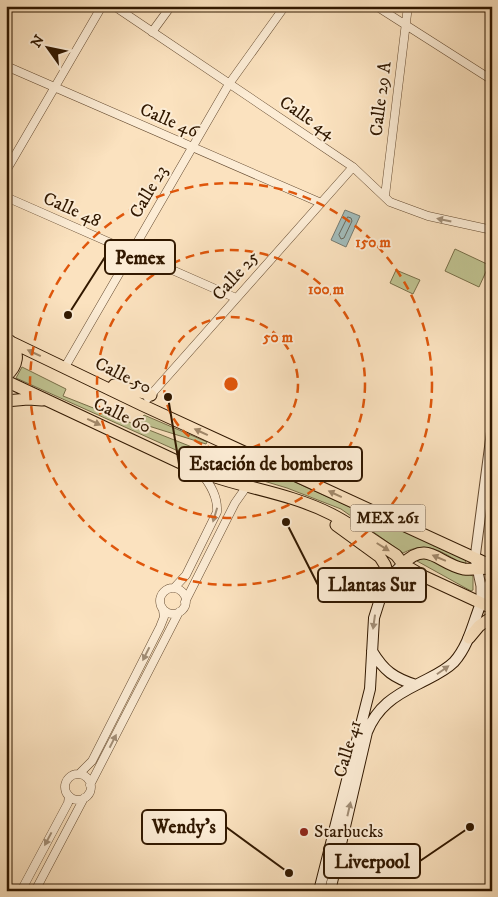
<svg xmlns="http://www.w3.org/2000/svg" width="498" height="897" viewBox="0 0 498 897" font-family="'IM FELL DW Pica',serif">
<rect width="100%" height="100%" fill="#fbe2bf"/>
<filter id="stains"><feTurbulence type="fractalNoise" baseFrequency=".004" numOctaves="4"/><feColorMatrix values="0 0 0 0 .2 0 0 0 0 .09 0 0 0 0 .02 0 0 0 .5 -.17"/></filter>
<radialGradient id="worn" r=".72"><stop offset=".6" stop-color="#630" stop-opacity="0"/><stop offset="1" stop-color="#630" stop-opacity=".3"/></radialGradient>
<!-- green -->
<path fill="#c0c391" stroke="#786e48" d="M455,249l34,16 -10,22 -34,-16z
M396,270l24,10 -7,14 -23,-11z
M22,367l44,22 -3,7 129,51 70,20 203,92 1,4 -3,1c-22,-12 -35,-24 -60,-11l-62,-44 -54,-21 -80,-24 -191,-86z
M144,415l63,27 -1,2 -67,-21z
M427,556l46,20v14l-2,1 -54,-30z"/>
<!-- water -->
<path fill="#a2bcbb" stroke="#757a70" d="M345,210l15,6 -14,31 -15,-7z"/>
<g fill="none" stroke-linecap="round" stroke-linejoin="round">
<!-- shore -->
<path stroke="#6a6a5e" stroke-width="1" d="M348,217l3,1 1,3 -8,17 -3,1 -2,-4z"/>
<defs>
<path id="minor" d="M114,6l239,161 37,35 38,14 64,14
M376,6l116,74
M152,32l19,-26
M6,66l315,137
M6,171l96,-165
M385,196l23,-190
M6,197l230,101
M65,367l164,-283 56,-78
M148,398l205,-231
M174,588l12,-13 31,-63c1,-15 -6,-27 -16,-39
M160 601a13 13 0 1 1 26 0a13 13 0 1 1-26 0Z
M185,602l50,-99 12,-17
M79,774l13,-13 68,-134 4,-10 -1,-7
M65 787a13 13 0 1 1 26 0a13 13 0 1 1-26 0Z
M90,785l89,-173
M21,891l47,-88 1,-7
M35,891l49,-93"/>
<path id="tertiary" d="M484,596l8,-18
M481,603v-17l-6,-28 17,-130"/>
<path id="secondary" d="M372,651c12,20 22,27 44,34
M319,891l51,-202 4,-71 6,-19 9,-21 14,-14
M330,891l37,-159c10,-25 27,-36 51,-48 13,-7 26,-12 36,-22 15,-17 19,-39 27,-59"/>
<path id="primary" d="M11,342l131,63 350,161
M6,376c12,-10 14,-23 4,-35
M6,381l194,91c43,16 90,21 131,42 22,11 43,27 65,41l7,9 22,13 67,31
M114,385l37,10
M6,401l22,-2 14,1
M336,525l44,32 5,8 4,13
M403,564c25,-25 35,0 61,5 8,1 19,-1 28,-1
M469,638l10,-12 13,-9"/>
</defs>
<!-- minor casing -->
<use href="#minor" stroke="#644a30" stroke-width="9"/>
<!-- tertiary casing -->
<use href="#tertiary" stroke="#644a30" stroke-width="11"/>
<!-- secondary casing -->
<use href="#secondary" stroke="#311800" stroke-width="12"/>
<!-- primary casing -->
<use href="#primary" stroke="#311800" stroke-width="13"/>
<!-- minor -->
<use href="#minor" stroke="#fcecd5" stroke-width="8"/>
<!-- tertiary -->
<use href="#tertiary" stroke="#fcecd5" stroke-width="9"/>
<!-- secondary -->
<use href="#secondary" stroke="#fcecd5" stroke-width="10"/>
<!-- primary -->
<use href="#primary" stroke="#fbe2bf" stroke-width="11"/>
</g>
<!-- one-way arrows -->
<defs><path id="oneway-solid" d="M-6-.8H1V-3.2L6.5 0L1 3.2V.8H-6Z" transform="scale(1.25)"/></defs>
<g fill="#a18d75">
<use href="#oneway-solid" transform="translate(444 220) rotate(-168)"/>
<use href="#oneway-solid" transform="translate(215 515) rotate(107)"/>
<use href="#oneway-solid" transform="translate(374 622) rotate(98)"/>
<use href="#oneway-solid" transform="translate(146 654) rotate(117)"/>
<use href="#oneway-solid" transform="translate(443 670) rotate(-35)"/>
<use href="#oneway-solid" transform="translate(113 741) rotate(-63)"/>
<use href="#oneway-solid" transform="translate(349 809) rotate(-77)"/>
<use href="#oneway-solid" transform="translate(48 839) rotate(118)"/>
</g>
<g fill="#a08769">
<use href="#oneway-solid" transform="translate(34 353) rotate(-155)"/>
<use href="#oneway-solid" transform="translate(94 422) rotate(25)"/>
<use href="#oneway-solid" transform="translate(201 432) rotate(-155)"/>
<use href="#oneway-solid" transform="translate(335 494) rotate(-155)"/>
<use href="#oneway-solid" transform="translate(383 547) rotate(32)"/>
<use href="#oneway-solid" transform="translate(439 558) rotate(-157)"/>
</g>
<!-- distance rings -->
<g fill="none" stroke="#df560b" stroke-width="2.5" stroke-dasharray="9 6">
<circle cx="231" cy="384" r="67"/>
<circle cx="231" cy="384" r="134"/>
<circle cx="231" cy="384" r="201"/>
</g>
<!-- markers -->
<circle fill="#8f2418" stroke="#fcecd5" stroke-width="2" cx="304" cy="832" r="5"/>
<g text-anchor="middle" dominant-baseline="central" stroke-width="4" stroke-linejoin="round" paint-order="stroke">
<!-- shield labels -->
<rect fill="#fcecd5" stroke="#6e5840" stroke-width="1" x="350.5" y="504.5" width="75" height="27" rx="4"/>
<g font-size="16" font-weight="bold" fill="#311800">
<text x="388" y="518">MEX 261</text>
</g>
<!-- street labels -->
<g font-size="18" fill="#311800" stroke="#fcecd5">
<text transform="translate(381 99) rotate(-83)">Calle 29 A</text>
<text transform="translate(307 118) rotate(34)">Calle 44</text>
<text transform="translate(169 121) rotate(23)">Calle 46</text>
<text transform="translate(149 192) rotate(-60)">Calle 23</text>
<text transform="translate(72 210) rotate(24)">Calle 48</text>
<text transform="translate(236 276) rotate(-48)">Calle 25</text>
<text transform="translate(123 376) rotate(26)">Calle 50</text>
<text transform="translate(122 416) rotate(25)">Calle 60</text>
<text transform="translate(348 749) rotate(-74)">Calle 41</text>
</g>
<!-- poi labels -->
<g font-size="18" fill="#311800" stroke="#fcecd5" text-anchor="start">
<text x="314" y="832">Starbucks</text>
</g>
</g>
<circle cx="231" cy="384" r="8" fill="#df560b" stroke="#fcecd5" stroke-width="2.5"/>
<g font-size="15" text-anchor="middle" font-weight="bold" fill="#df560b" stroke="#fcecd5" stroke-width="4" stroke-linejoin="round" paint-order="stroke">
<text x="373" y="247">150 m</text>
<text x="326" y="294">100 m</text>
<text x="278" y="342">50 m</text>
</g>
<!-- callouts -->
<path fill="none" stroke="#311800" stroke-width="2" d="M68 315L105 257M168 397L179 464M286 522L318 585M289 873L226 827M470 827L420 861"/>
<g fill="#311800" stroke="#fcecd5" stroke-width="2">
<circle cx="68" cy="315" r="5"/>
<circle cx="168" cy="397" r="5"/>
<circle cx="286" cy="522" r="5"/>
<circle cx="289" cy="873" r="5"/>
<circle cx="470" cy="827" r="5"/>
</g>
<g fill="#fcecd5" stroke="#311800" stroke-width="2">
<rect x="105" y="240" width="70" height="34" rx="5"/>
<rect x="179" y="447" width="183" height="34" rx="5"/>
<rect x="318" y="568" width="108" height="34" rx="5"/>
<rect x="142" y="810" width="84" height="34" rx="5"/>
<rect x="324" y="844" width="96" height="34" rx="5"/>
</g>
<g font-size="19" text-anchor="middle" font-weight="bold" fill="#311800">
<text x="140" y="264">Pemex</text>
<text x="271" y="470">Estación de bomberos</text>
<text x="372" y="591">Llantas Sur</text>
<text x="184" y="833">Wendy's</text>
<text x="372" y="868">Liverpool</text>
</g>
<!-- margin -->
<rect width="498" height="897" fill="none" stroke="#fbe2bf" stroke-width="25"/>
<rect x="8" y="8" width="483" height="882" fill="none" stroke="#311800" stroke-width="2.5"/>
<rect x="12" y="12" width="473" height="872" fill="none" stroke="#311800"/>
<!-- north arrow -->
<g transform="translate(48 48) rotate(303)" stroke="#fcecd5" stroke-width="4" paint-order="stroke">
<path d="M0-4L9 19L0 12L-9 19Z" fill="#311800"/>
<text y="-8" font-size="14" font-weight="bold" text-anchor="middle" fill="#311800">N</text>
</g>
<rect width="100%" height="100%" filter="url(#stains)"/>
<rect width="100%" height="100%" fill="url(#worn)"/>
</svg>
